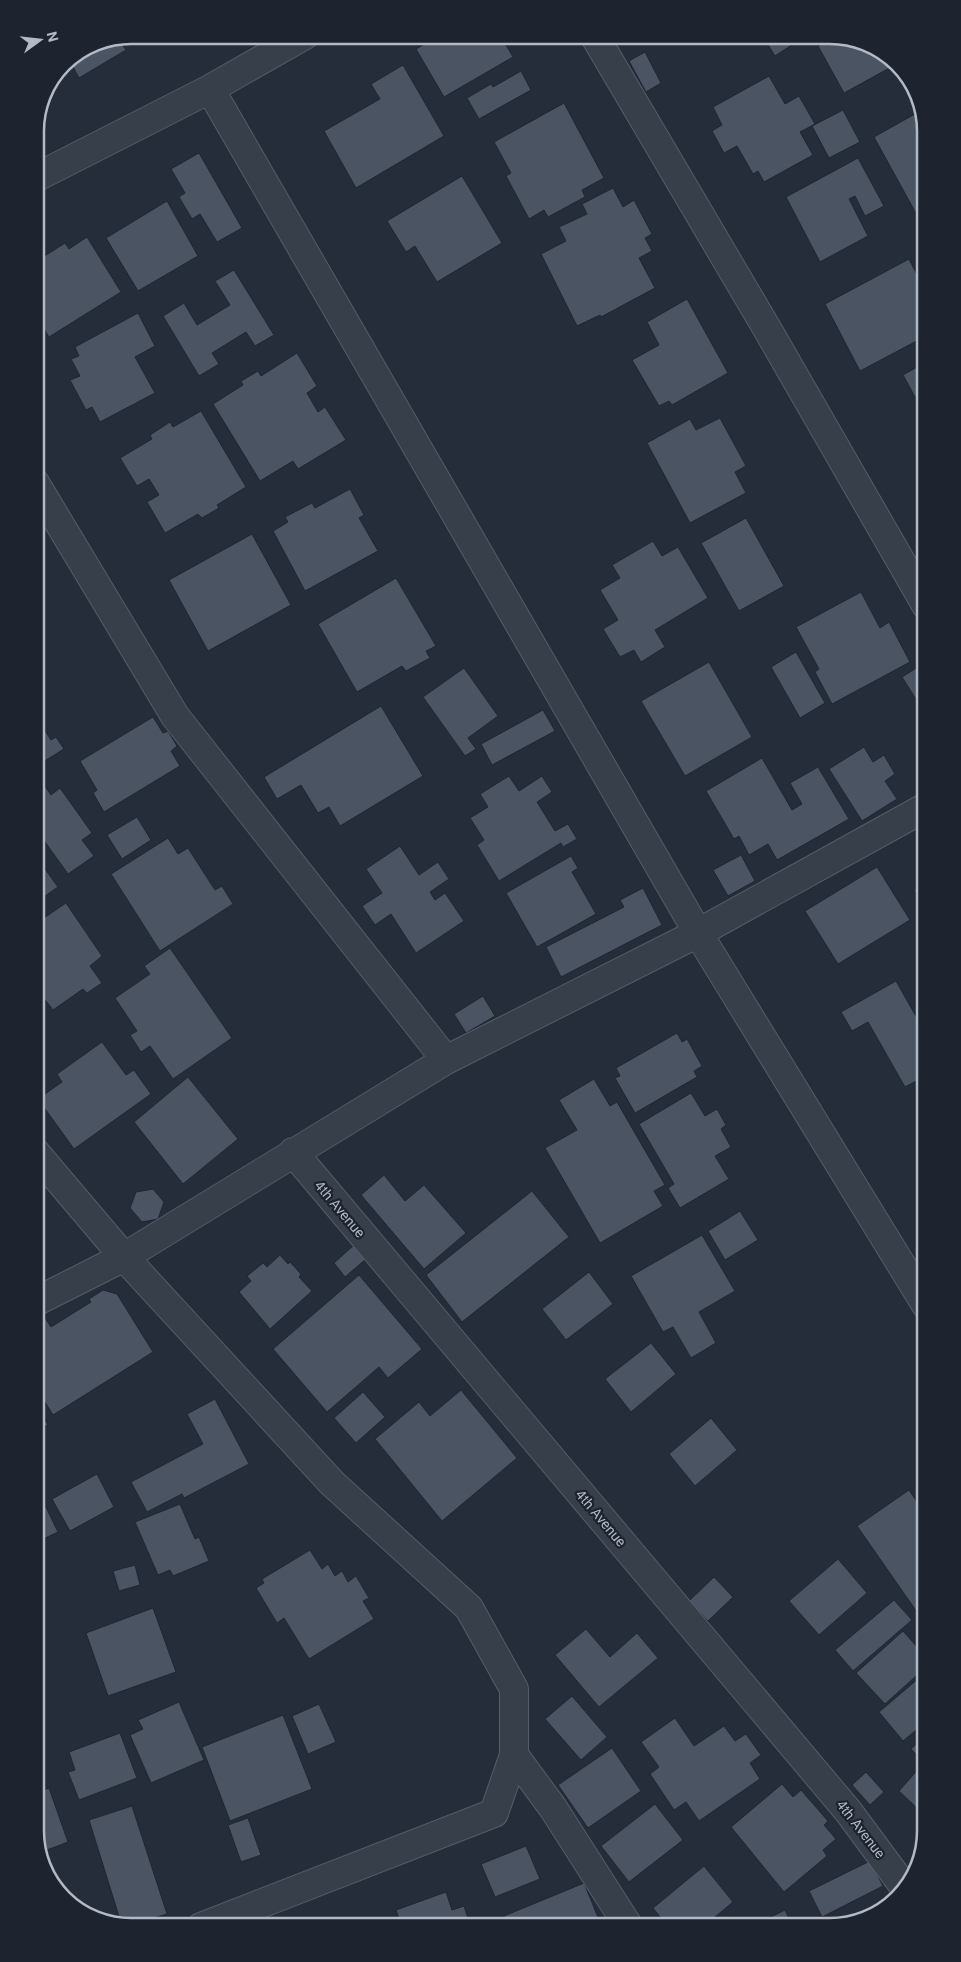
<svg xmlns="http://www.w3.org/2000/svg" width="961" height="1962" viewBox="0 0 961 1962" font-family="Roboto,sans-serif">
<rect width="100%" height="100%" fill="#242d39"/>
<!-- building -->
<path fill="#4a5463" stroke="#1f2631" d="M440,35h60l13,22 -69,40 -28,-48z
M762,35h32l4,6 -23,15z
M837,35l51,20 7,10 -51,28 -26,-47z
M118,38l8,12 -47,28 -10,-19 26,-17z
M645,52l16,31 -15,9 -17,-31z
M403,65l41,71 -88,52 -32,-57 56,-32 -9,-15z
M521,71l10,19 -52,29 -12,-21 24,-14 2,3z
M769,76l16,28 14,-8 16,28 -15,8 13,23 -49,27 -6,-11 -5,3 -16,-28 -13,7 -12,-22 10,-6 -9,-18z
M564,103l40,75 -22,12 3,7 -37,20 -4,-7 -15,9 -23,-43 5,-3 -17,-31z
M843,110l17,32 -31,16 -17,-32z
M922,110l4,21 -2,97 -50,-91z
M199,153l43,75 -25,14 -17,-28 -8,5 -13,-22 6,-4 -14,-24z
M858,158l26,48 -19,10 -10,-20 -6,3 19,37 -48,26 -34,-65z
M462,176l40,67 -65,39 -22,-36 -9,6 -19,-31z
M613,188l10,19 11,-7 18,34 -7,4 7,13 -13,7 16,30 -54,29 -1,-2 -23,11 -36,-72 25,-13 -7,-14 28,-13 -5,-10z
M167,201l31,55 -60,35 -32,-53z
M87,237l34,55 -72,45 -14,-22v-53l30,-19 4,6z
M909,259l17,33v44l-66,35 -35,-67z
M234,270l40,65 -19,11 -9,-14 -34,21 7,11 -20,12 -36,-60 21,-13 13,22 33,-20 -15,-24z
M687,299l41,74 -56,32 -3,-4 -10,5 -27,-46 27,-15 -12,-23z
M138,313l17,33 -20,11 20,36 -55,29 -8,-15 -6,3 -16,-30 10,-4 -9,-17 8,-3 -4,-9z
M297,353l20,33 -10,7 11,19 7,-5 21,33 -48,29 -5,-8 -33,20 -47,-77 30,-19 -2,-4 17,-10 3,5z
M926,362v29l-11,6 -12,-22z
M201,411l45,76 -29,18 2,3 -17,10 -4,-4 -33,19 -18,-31 12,-7 -10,-16 -12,7 -17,-28 32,-19 -2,-4 20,-13 3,5z
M720,418l26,48 -11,6 11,21 -56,30 -43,-80 43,-24 6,11z
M350,489l14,26 -5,3 19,33 -73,40 -32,-60 15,-9 -3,-5 27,-14 3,5z
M746,518l38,68 -45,25 -38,-68z
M252,534l39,71 -83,46 -39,-71z
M35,537l9,17 -9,5z
M653,541l9,15 16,-9 30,51 -53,32 10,17 -24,15 -7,-12 -14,7 -17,-28 15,-9 -18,-30 20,-12 -8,-13z
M396,578l40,68 -10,5 4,7 -24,13 -4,-5 -45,26 -39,-68z
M861,592l19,36 9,-6 21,40 -78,42 -17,-32 4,-3 -23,-42z
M796,652l29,51 -25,15 -29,-51z
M709,662l43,75 -67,39 -44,-75z
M926,662v37l-7,5 -17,-27z
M464,668l34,48 -30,22 8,11 -11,7 -42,-59z
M381,706l42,70 -83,50 -11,-19 -11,6 -17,-28 -24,14 -13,-22z
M543,710l12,21 -63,34 -11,-21z
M35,715l16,25 5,-3 8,12 -29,18z
M153,717l10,16 5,-2 9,15 -6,5 9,15 -76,46 -11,-19 4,-3 -17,-29z
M864,747l9,15 11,-7 11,19 -10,7 12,18 -35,22 -33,-52z
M762,758l30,52 10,-6 -12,-21 28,-16 31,52 -72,41 -9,-16 -19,11 -10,-19 -5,3 -28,-48z
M509,776l10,15 23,-15 10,16 -15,10 18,29 13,-7 9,15 -14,8 -2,-4 -62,38 -22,-36 7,-5 -14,-22 18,-11 -8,-13z
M42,782l9,13 9,-7 32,45 -10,7 12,16 -26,18 -33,-46v-41z
M137,817l14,23 -29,19 -15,-24z
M168,838l10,16 10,-6 27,42 7,-4 11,18 -73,47 -49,-77z
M400,846l19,29 19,-13 11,17 -19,13 5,8 10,-7 19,28 -48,32 -25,-39 -16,11 -13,-19 20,-13 -16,-24z
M35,855l23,32 -23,16z
M741,855l14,26 -27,15 -15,-26z
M571,856l7,12 -6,4 24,42 -59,33 -31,-54z
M877,867l33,53 -72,44 -33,-53z
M926,883v27l-12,-20z
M643,888l19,37 -101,52 -15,-30 78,-40 -4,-7z
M66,903l36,53 -12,10 12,17 -15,10 -4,-4 -30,21 -10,-13 -8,6v-79z
M170,948l62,90 -59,41 -23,-33 -9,6 -11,-17 7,-4 -22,-33 35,-24 -6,-8z
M896,981l30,53v42l-21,11 -37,-65 -16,9 -11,-19z
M483,996l12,20 -29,17 -12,-19z
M677,1033l5,9 5,-3 15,27 -8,5 3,6 -62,36 -20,-35 5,-2 -4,-8z
M102,1042l24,33 8,-5 17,24 -77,55 -36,-50 24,-17 -5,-8z
M188,1077l50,62 -55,45 -49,-62z
M594,1079l16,27 7,-4 48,83 -11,6 9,15 -63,37 -55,-95 32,-18 -18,-30z
M691,1093l14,23 12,-7 9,16 -5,4 10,18 -16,9 14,23 -49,29 -12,-20 6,-4 -35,-60z
M384,1175l21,26 19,-16 42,48 -42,36 -63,-74z
M153,1189l11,13 -6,17 -16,3 -12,-14 6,-16z
M532,1191l37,46 -107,85 -36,-47z
M740,1211l18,29 -33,20 -17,-29z
M702,1235l33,56 -36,21 17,31 -25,15 -18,-31 -10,5 -32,-56z
M354,1245l12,14 -21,18 -11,-14z
M280,1255l8,9 2,-2 11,12 -2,3 13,14 -42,38 -31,-37 12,-11 -4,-5 16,-13 4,4z
M589,1272l24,32 -47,36 -24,-31z
M359,1275l63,74 -34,29 -9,-11 -52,45 -54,-63z
M103,1290l14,4 36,58 -100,63 -18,-29v-62l10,-6 6,9 40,-25 -2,-3z
M651,1343l25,31 -45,38 -26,-33z
M461,1390l56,68 -75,63 -67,-82 44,-37 11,14z
M363,1392l22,25 -29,26 -22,-25z
M215,1399l34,65 -65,34 -2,-4 -35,18 -16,-30 72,-38 -16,-30z
M35,1401l13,24 -13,7z
M711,1418l26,32 -42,36 -26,-32z
M97,1474l17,33 -44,24 -18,-32z
M909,1490l17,25v110l-69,-99z
M43,1501l15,31 -23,11v-39z
M180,1504l15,35 4,-2 10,24 -36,15 -3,-6 -12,5 -23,-53z
M310,1550l12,19 6,-5 7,12 7,-5 6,11 8,-6 13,22 -6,3 11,18 -65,40 -25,-41 -7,5 -21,-35 8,-5 -2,-4z
M838,1559l29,34 -48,42 -30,-34z
M135,1565l5,20 -21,6 -6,-20z
M714,1577l19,20 -25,24 -19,-20z
M894,1600l18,20 -59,51 -18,-21z
M153,1608l23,64 -68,24 -22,-63z
M35,1624l8,17 -8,4z
M586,1629l24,28 27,-24 21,25 -59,49 -44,-52z
M903,1631l23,26v10l-41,37 -29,-31z
M926,1672v50l-23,19 -24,-29z
M572,1696l35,41 -26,23 -36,-41z
M179,1702l25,58 -53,23 -21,-48 13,-6 -5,-9z
M319,1704l17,38 -28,12 -16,-38z
M283,1715l29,74 -82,32 -28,-74z
M675,1718l19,28 30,-20 11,15 11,-7 15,21 -11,8 10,16 -61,42 -13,-19 -12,8 -24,-36 9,-7 -18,-25z
M120,1733l17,45 -58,22 -11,-28 7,-2 -6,-18z
M926,1735v30l-15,-16z
M612,1748l29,43 -53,37 -30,-43z
M921,1766l5,5v34l-6,6 -21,-20z
M866,1772l18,20 -14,13 -18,-20z
M782,1784l11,13 8,-7 27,31 -4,4 12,14 -13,11 4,6 -43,36 -53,-65z
M49,1788l19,54 -29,11 -4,-22v-38z
M655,1804l28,36 -54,42 -28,-36z
M132,1806l35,108 -42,13 -3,-1 -33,-106z
M248,1818l13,37 -20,7 -13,-37z
M526,1846l14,33 -45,18 -14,-33z
M870,1861l13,25 -61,31 -13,-26z
M47,1864l8,20 -13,-17z
M704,1866l29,36 -30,25h-35l-15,-19z
M584,1883l18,44h-94l-4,-11z
M446,1892l6,18 12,-4 7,21h-69l-6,-17z
M883,1906l-17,14 -16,3z
M785,1910l8,17h-43z"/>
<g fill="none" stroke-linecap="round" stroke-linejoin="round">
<defs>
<path id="street" d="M594,35l175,297 157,273
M210,89l488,844 228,372
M35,178l175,-89 95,-54
M35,483l140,233 271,344
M35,1152l89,105 208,226 137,125 45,81v66l-20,58 -293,114
M293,1152l555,659 57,77
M35,1302l89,-45 322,-197 252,-127 228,-126
M514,1755l39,53 76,119"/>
</defs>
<!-- street casing -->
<use href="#street" stroke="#565d68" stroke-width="30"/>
<!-- street -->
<use href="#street" stroke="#373f4a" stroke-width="28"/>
</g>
<g text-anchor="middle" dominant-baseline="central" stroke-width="4.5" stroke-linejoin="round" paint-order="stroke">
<!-- street labels -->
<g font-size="14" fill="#b3bac6" stroke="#1d242f">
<text transform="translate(340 1209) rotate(50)">4th Avenue</text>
<text transform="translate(601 1518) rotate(50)">4th Avenue</text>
<text transform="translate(861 1829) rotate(52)">4th Avenue</text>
</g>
</g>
<!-- crop -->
<path d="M0 0H961V1962H0ZM131 44H830A87 87 0 0 1 917 131V1831A87 87 0 0 1 830 1918H131A87 87 0 0 1 44 1831V131A87 87 0 0 1 131 44Z" fill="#1d242f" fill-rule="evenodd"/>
<path fill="none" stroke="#b3bac6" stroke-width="2.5" d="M131 44H830A87 87 0 0 1 917 131V1831A87 87 0 0 1 830 1918H131A87 87 0 0 1 44 1831V131A87 87 0 0 1 131 44Z"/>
<!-- north arrow -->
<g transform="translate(40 40) rotate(75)" stroke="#1d242f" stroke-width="4" paint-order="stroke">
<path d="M0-4L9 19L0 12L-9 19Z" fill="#b3bac6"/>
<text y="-8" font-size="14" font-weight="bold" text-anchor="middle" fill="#b3bac6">N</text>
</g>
</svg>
